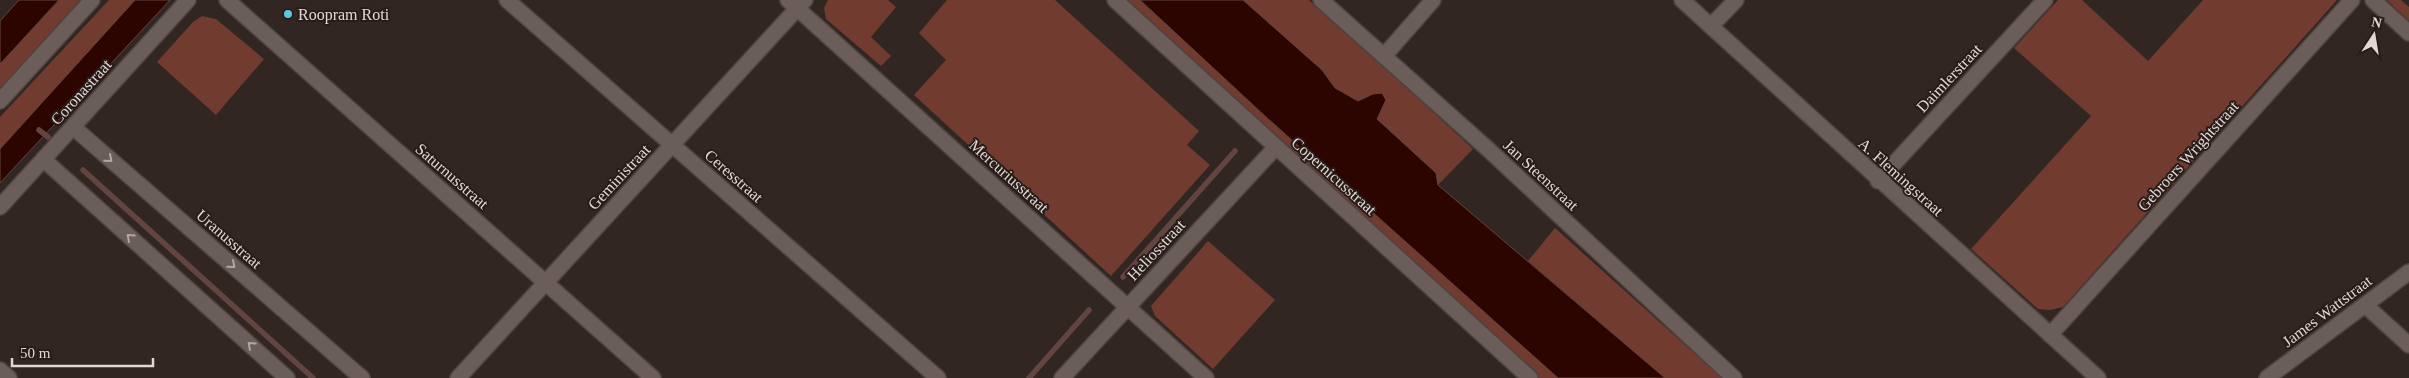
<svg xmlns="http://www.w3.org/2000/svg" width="2409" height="378" viewBox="0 0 2409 378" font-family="'Times New Roman',serif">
<rect width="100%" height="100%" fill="#322622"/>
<!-- grass -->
<path fill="#713b2f" d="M59,0h22l-81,90v-26z
M109,0h26l-135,149v-32z
M828,0h60l8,7 -25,30 20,19 -10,10 -55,-47 -2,-11z
M947,0h108l144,131 -12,14 23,20 -99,111 -197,-181 32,-35 -27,-27z
M1125,0h15l125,116 293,262h-20z
M1243,0h66l67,59 97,90 -35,36 -2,-12 -59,-54 9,-19 -13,-6 -15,7 -23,-13 -13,-18z
M2058,0h24l66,61 55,-61h134l-274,307 -13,3 -12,-1 -67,-60 120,-133 -77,-68z
M2387,0h14l8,7v14z
M202,16l14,3 48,40 -48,56 -59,-53 36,-40z
M1555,228l167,150h-57l-137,-117z
M1208,241l67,59 -62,69 -58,-53 -4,-10z"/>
<!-- water -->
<path fill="#2c0501" stroke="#624441" d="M19,0h40l-59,64v-43z
M135,0h35l-170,183v-34z
M1140,0h103l79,70 13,18 23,13 15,-7 9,-1 4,7 -9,19 59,54 2,12 227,193h-107l-293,-262z"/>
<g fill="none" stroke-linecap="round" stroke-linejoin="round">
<!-- stream -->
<path stroke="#624441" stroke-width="5.5" d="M39,130l9,7
M83,170l230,208
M1123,277l112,-126
M1029,378l60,-68"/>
<defs>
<path id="minor" d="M227,0l426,378
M507,0l431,378
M788,0l418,378
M1682,0l416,378
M2373,0l36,33
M1711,26l25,-26
M1384,56l49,-56
M73,127l289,251
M43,159l244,219
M1878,181l167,-181
M0,207l188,-207
M2365,305l44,40
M2050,335l302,-335
M0,370l9,8
M458,378l347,-378
M1062,378l214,-231
M2267,378l142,-106"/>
<path id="tertiary" d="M1115,0l415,378
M1321,0l169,151 244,227
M0,101l92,-101"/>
</defs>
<!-- minor casing -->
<use href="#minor" stroke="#4d4341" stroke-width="18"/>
<!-- tertiary casing -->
<use href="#tertiary" stroke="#4d4341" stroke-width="18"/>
<!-- minor -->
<use href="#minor" stroke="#6b5d5a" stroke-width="15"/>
<!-- tertiary -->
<use href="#tertiary" stroke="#6b5d5a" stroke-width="15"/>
</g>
<!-- one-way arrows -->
<defs><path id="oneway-chevron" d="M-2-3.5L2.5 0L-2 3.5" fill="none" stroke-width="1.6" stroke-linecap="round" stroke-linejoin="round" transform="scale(1.25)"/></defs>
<g stroke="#b2a7a4">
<use href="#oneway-chevron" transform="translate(109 159) rotate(41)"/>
<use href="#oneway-chevron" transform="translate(130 237) rotate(-138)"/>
<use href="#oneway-chevron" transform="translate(232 265) rotate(41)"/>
<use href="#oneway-chevron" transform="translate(251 345) rotate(-138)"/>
</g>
<!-- markers -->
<circle fill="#58c9e3" stroke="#281c19" stroke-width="2" cx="288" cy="14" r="5"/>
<g text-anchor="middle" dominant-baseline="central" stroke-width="4" stroke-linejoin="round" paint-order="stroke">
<!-- poi labels -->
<g font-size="16" fill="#e1d8d6" stroke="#281c19" text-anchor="start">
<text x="298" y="14">Roopram Roti</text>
</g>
<!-- street labels -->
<g font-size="16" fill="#e1d8d6" stroke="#281c19">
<text transform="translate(1949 78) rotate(-47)">Daimlerstraat</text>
<text transform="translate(81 92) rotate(-48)">Coronastraat</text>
<text transform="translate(2188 156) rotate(-48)">Gebroers Wrightstraat</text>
<text transform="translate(1541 175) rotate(43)">Jan Steenstraat</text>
<text transform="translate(452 176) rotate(41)">Saturnusstraat</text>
<text transform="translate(734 176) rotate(41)">Ceresstraat</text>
<text transform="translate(1009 176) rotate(42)">Mercuriusstraat</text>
<text transform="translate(1334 176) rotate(42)">Copernicusstraat</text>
<text transform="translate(619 177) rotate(-47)">Geministraat</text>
<text transform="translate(1901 177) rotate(42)">A. Flemingstraat</text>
<text transform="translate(229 239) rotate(41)">Uranusstraat</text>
<text transform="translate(1156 250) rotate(-47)">Heliosstraat</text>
<text transform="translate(2327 311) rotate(-37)">James Wattstraat</text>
</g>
</g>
<!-- north arrow -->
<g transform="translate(2374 35) rotate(12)" stroke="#281c19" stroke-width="4" paint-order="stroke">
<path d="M0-4L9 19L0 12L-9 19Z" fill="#e1d8d6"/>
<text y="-8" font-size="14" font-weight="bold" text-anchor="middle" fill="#e1d8d6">N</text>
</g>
<!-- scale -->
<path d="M12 358v8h141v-8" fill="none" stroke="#e1d8d6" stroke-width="2.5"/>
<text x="20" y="358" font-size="15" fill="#e1d8d6" stroke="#281c19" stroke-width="4" paint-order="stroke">50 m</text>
</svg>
